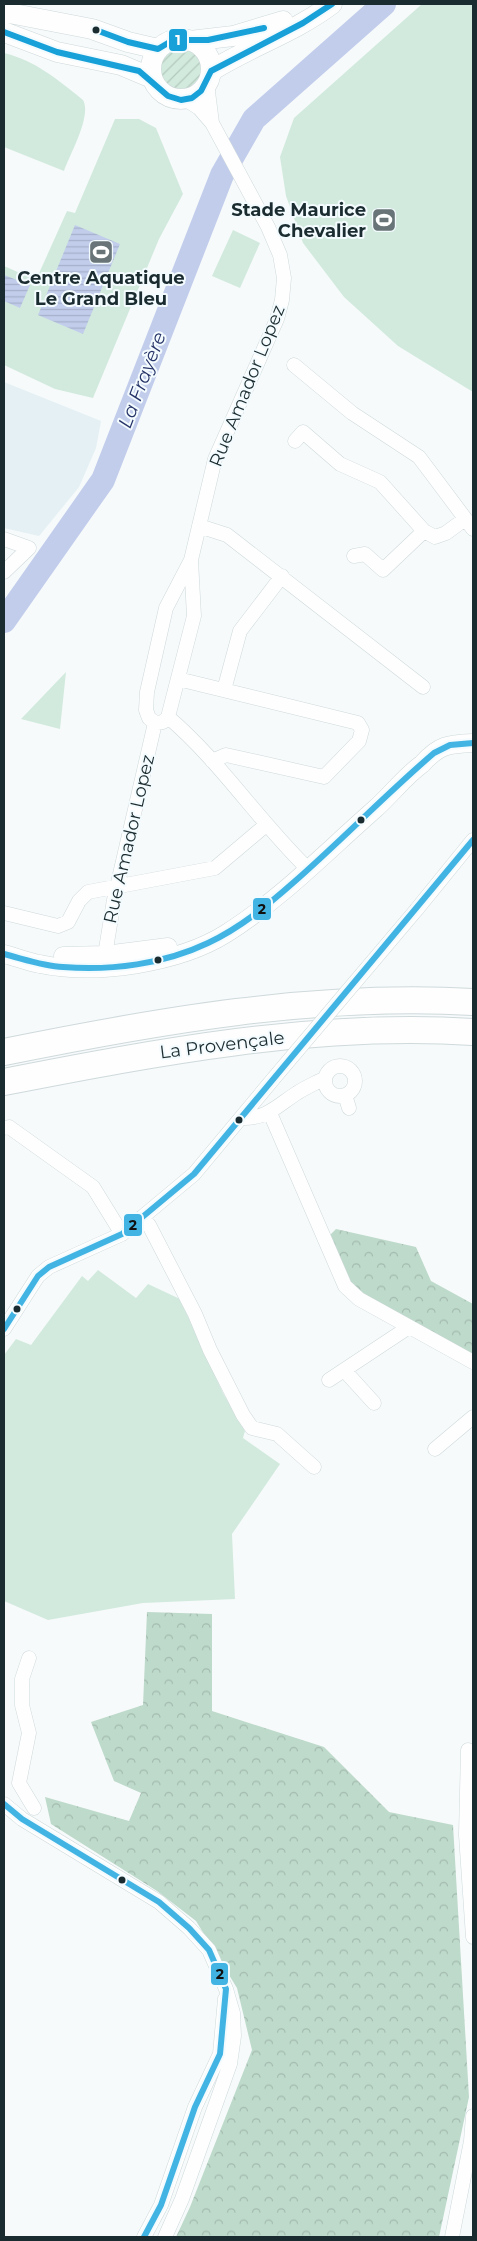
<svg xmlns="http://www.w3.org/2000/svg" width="477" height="2241" viewBox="0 0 477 2241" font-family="Montserrat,sans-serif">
<defs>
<pattern id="forest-crowns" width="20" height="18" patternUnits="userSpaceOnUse" patternTransform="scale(1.25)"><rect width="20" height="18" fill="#bedacb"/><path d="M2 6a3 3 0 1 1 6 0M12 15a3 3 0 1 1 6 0" fill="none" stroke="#a3bbaf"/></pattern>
<pattern id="garden-furrows" width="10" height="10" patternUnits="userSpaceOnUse" patternTransform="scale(1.25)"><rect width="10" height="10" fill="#d2eadd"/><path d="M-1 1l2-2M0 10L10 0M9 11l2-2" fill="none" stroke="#b4c9be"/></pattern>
<pattern id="water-rules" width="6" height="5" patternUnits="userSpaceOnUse" patternTransform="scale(1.25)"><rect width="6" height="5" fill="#c2cdec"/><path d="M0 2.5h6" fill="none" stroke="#a6b0cb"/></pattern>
</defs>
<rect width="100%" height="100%" fill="#f6fafb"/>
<!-- built -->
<path fill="#e4f0f4" d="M4,382l97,39 -5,27 -17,39 -40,49 -35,-8z"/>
<!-- green -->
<path fill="#d2eadd" d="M422,4h51v388l-75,-46 -54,-49 -41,-54 -17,-47 -6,-39 14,-39z
M4,53c32,8 53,26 79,47 9,16 -13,54 -19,71l-60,-24z
M115,119h24l17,9 27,66 -24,45 -66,159 -38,-9 -51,-24v-99l32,14 31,-69 8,2z
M233,230l27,13 -20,45 -28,-12z
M66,672l-6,57 -39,-10z
M98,1270l38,28 12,-14 32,15 43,94 22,38 -2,7 37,26 -48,70 3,65 -92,4 -95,17 -44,-19v-246l12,-16 15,6 51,-69 6,5z"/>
<!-- forest -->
<path fill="url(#forest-crowns)" d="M336,1229l80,18 15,34 42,23v50l-90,-43 -32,-26 -22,-49z
M147,1612l65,2v97l112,36 65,65 64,13 16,272 -30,140h-263l14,-30 62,-157 -15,-62 -41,-67 -39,-30 -106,-67 -6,-27 84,24 12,-28 -27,-12 -23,-59 52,-17z"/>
<!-- garden -->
<path fill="url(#garden-furrows)" d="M158 69a23 23 0 1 1 46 0a23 23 0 1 1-46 0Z"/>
<!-- water -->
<path fill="url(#water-rules)" d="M75,225l45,19 -37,90 -45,-19z
M4,275l26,10 -10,23 -16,-7z"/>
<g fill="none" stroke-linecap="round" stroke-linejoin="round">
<!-- river -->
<path stroke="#c2cdec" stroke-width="24" d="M4,621l99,-141 119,-305 32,-56 130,-115"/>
<defs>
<path id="minor" d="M207,84l5,39
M185,99l14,9 13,15 56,104 12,28 4,23 -2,22 -5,19 -62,140 -24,101
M294,365l58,48 67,44 54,72
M295,441l8,-9 37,32 40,18 44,49 11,6 11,-4 19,-14
M199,526l28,9 196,152
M4,539l25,9 -25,24
M354,556l11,-2 18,16 41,-39
M191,560l3,56 -26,101 -5,5 -8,1 -6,-5 -3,-8 1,-18 19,-84z
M178,679l180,44 4,7 -3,11 -35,36 -98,-22 -14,6
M224,690l16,-59 42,-55
M168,717c53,45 91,105 141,153
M417,909l56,-69
M4,913l54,13 10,-4 11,-21 9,-9 127,-24 51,-43
M105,955l9,-55 41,-177
M325 1081a15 15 0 1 1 30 0a15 15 0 1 1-30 0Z
M345,1095l4,13
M270,1113l75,173 14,13 114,63
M242,1118c25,1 36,-13 55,-25 9,-6 19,-10 28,-15
M4,1128l5,-1 84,60 29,47
M142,1217l7,8 46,89 15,36 33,65 9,13 25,6 37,33
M4,1329l34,-53 11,-9 73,-33 72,-60 80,-96
M344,1370l30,33
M329,1380l80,-53
M435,1449l38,-32
M29,1658l-7,21v26l7,28 -10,50 15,25
M468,1750l-2,85 7,102
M4,1804l18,15 137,83 30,26 20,22 17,39 7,24 1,23 -4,28 -48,135 -17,38
M144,2237l17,-32 34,-98 25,-53 5,-55
M452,2237l19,-96 2,-25"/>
<path id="tertiary" d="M4,954c12,3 24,8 36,10 55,12 140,-1 187,-31 55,-35 100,-82 148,-124 17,-15 29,-32 47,-45 17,-19 26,-20 51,-21
M63,956l42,-1 63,-8"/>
<path id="secondary" d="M4,12l88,17 36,13 30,7
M4,32l53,20 64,13 31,13
M151 69a30 30 0 1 1 60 0a30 30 0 1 1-60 0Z
M190,41l43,-5 50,-15
M211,71c40,-25 84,-39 121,-67"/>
<path id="motorway" d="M4,1052c153,-31 312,-59 469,-50
M4,1082c154,-30 311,-60 469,-50"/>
</defs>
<!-- minor casing -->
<use href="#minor" stroke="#cfd9db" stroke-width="15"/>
<!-- tertiary casing -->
<use href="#tertiary" stroke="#cfd9db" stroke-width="19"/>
<!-- secondary casing -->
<use href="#secondary" stroke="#cfd9db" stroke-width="21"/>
<!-- motorway casing -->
<use href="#motorway" stroke="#cfd9db" stroke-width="28"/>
<!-- minor -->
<use href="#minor" stroke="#fefefe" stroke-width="14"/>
<!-- tertiary -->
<use href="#tertiary" stroke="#fefefe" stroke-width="18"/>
<!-- secondary -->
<use href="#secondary" stroke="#fefefe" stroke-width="20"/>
<!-- motorway -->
<use href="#motorway" stroke="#fefefe" stroke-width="26"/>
<defs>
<path id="minor-bridge" d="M274,1078l143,-169"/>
</defs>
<!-- minor-bridge casing -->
<use href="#minor-bridge" stroke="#cfd9db" stroke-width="15" stroke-linecap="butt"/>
<!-- minor-bridge -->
<use href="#minor-bridge" stroke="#fefefe" stroke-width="14"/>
<defs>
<path id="bus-1" d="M4,954c20,5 39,12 59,13 48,4 101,-3 145,-24 32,-15 60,-38 86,-61 48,-42 92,-88 140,-129l16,-8 23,-2
M4,1329l34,-53 11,-9 73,-33 72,-60 279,-334
M4,1804l18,15 137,83 30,26 20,22 17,39 -6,65 -25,53 -34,98 -17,32"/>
<path id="bus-2" d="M96,30l32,12 30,7 15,-9h35l56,-12
M4,32l53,20 82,19 29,25 13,4 11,-2 9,-7 10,-20 92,-48 29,-19"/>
</defs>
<!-- bus-1 casing -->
<use href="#bus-1" stroke="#f3fbfe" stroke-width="10"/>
<!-- bus-2 casing -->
<use href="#bus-2" stroke="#f3fbfe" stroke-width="10"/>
<!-- bus-1 -->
<use href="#bus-1" stroke="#42b4e3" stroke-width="6"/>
<!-- bus-2 -->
<use href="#bus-2" stroke="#18a0d8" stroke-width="6"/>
</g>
<!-- icons -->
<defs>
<symbol id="stadium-square" viewBox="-11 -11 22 22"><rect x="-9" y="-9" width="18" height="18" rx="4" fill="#687477" stroke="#f3fbfe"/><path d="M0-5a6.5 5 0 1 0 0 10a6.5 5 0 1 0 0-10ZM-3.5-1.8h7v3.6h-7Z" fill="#fff"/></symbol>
</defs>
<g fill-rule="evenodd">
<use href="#stadium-square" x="370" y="206" width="28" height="28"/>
<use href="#stadium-square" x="87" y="238" width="28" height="28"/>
</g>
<!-- markers -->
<g fill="#1b2c30" stroke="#f3fbfe" stroke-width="2">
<circle cx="96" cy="30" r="4.5"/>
<circle cx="361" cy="820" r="4.5"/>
<circle cx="158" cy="960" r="4.5"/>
<circle cx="239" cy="1120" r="4.5"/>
<circle cx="17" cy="1309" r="4.5"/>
<circle cx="122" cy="1880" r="4.5"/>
</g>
<g text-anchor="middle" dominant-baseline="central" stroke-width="4" stroke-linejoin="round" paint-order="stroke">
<!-- poi labels -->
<g font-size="18" font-weight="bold" fill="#1b2c30" stroke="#f3fbfe" text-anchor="end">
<text x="366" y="210">Stade Maurice<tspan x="366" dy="21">Chevalier</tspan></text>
<text x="101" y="278" text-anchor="middle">Centre Aquatique<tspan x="101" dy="21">Le Grand Bleu</tspan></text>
</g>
<!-- street labels -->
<g font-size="18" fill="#1b2c30" stroke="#f3fbfe">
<text transform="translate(247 386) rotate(-68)">Rue Amador Lopez</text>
<text transform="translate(129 839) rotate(-77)">Rue Amador Lopez</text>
<text transform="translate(222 1045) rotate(-7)">La Provençale</text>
</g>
<!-- water labels -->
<g font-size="19" font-style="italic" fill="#273469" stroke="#f3fbfe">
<text transform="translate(142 380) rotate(-69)">La Frayère</text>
</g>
</g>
<g stroke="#f3fbfe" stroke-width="2">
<rect x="168" y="28" width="20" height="24" rx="5" fill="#18a0d8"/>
<rect x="252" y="897" width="20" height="24" rx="5" fill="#42b4e3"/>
<rect x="123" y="1213" width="20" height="24" rx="5" fill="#42b4e3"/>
<rect x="210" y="1962" width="19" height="24" rx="5" fill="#42b4e3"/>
</g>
<g font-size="14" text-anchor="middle" font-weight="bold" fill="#fff">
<text x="178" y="45">1</text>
</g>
<g font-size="14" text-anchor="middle" font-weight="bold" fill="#111">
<text x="262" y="914">2</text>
<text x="133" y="1230">2</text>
<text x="220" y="1979">2</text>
</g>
<!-- border -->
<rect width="477" height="2241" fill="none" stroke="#1b2c30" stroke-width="10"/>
</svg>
